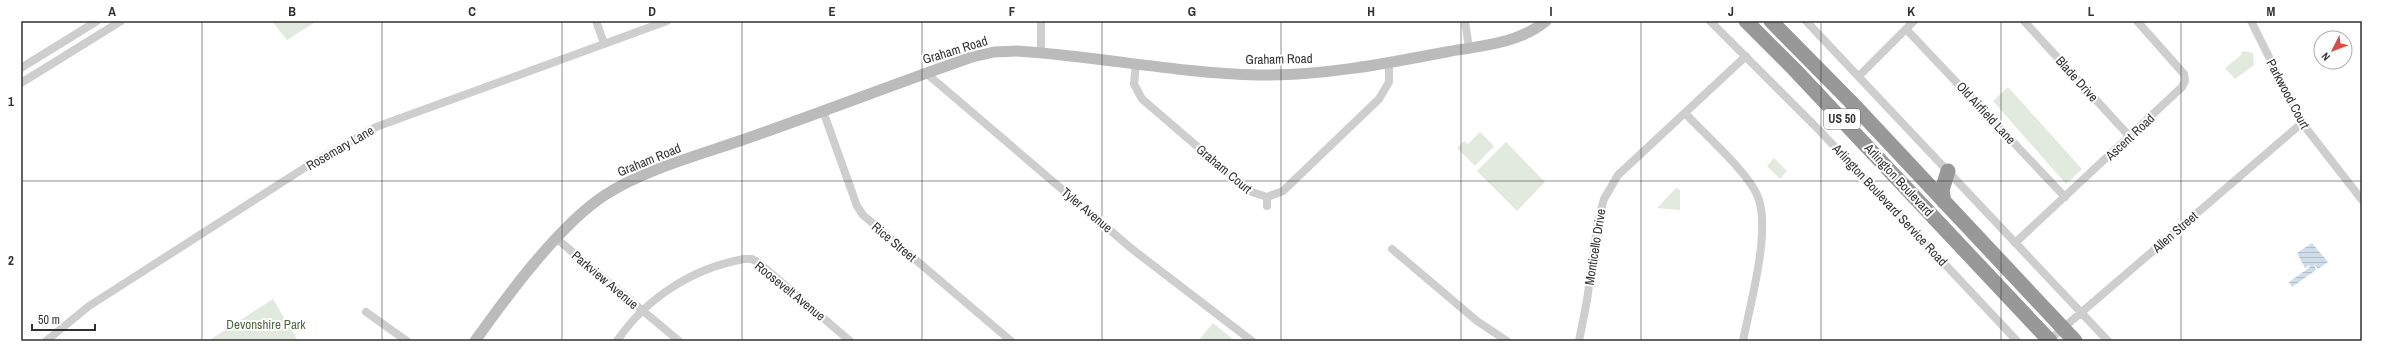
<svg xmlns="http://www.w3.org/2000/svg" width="2383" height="362" viewBox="0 0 2383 362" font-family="'Archivo Narrow',sans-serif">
<defs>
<pattern id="water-rules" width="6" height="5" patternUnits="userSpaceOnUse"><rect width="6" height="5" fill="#cfdcea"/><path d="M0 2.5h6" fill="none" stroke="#b2bdc9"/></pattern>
</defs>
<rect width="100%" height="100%" fill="#fff"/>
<!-- green -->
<path fill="#e2e9de" d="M272,21h45l-30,19z
M2243,51l10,2 1,12 -19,14 -10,-11 15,-12z
M2008,87l74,82 -16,15 -73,-83z
M1480,132l14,14 -19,20 -18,-18 7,-7 4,3z
M1506,142l39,40 -28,29 -40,-40z
M1774,158l13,13 -7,8 -13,-13z
M1676,188l4,2v20l-23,-2z
M273,299l25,42h-90z
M1213,323l22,18h-37z"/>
<!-- water -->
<path fill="url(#water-rules)" d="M2312,243l16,19 -10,7 -4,-5 2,6 -24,17 -3,-5 21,-15 -1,-2 -4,3 -8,-15z"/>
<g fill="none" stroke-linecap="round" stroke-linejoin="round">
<!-- street -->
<path stroke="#cecece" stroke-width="8" d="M596,21l8,22
M1465,21l4,27
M1710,21l109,109 198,211
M1806,21l302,320
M2024,21l106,116
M2251,21l51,102 60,77
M1906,29l159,168
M1041,53v-32
M1136,63l-2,21 8,15 107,92 18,6 16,-6 96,-92 10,-17v-20
M21,68l76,-47
M926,73l206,176 120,92
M1859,76l55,-55
M21,83l100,-62
M823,111l34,95 6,9 148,126
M1685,113c19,21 67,62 74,87 11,34 -9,105 -16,141
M1267,197v9
M557,239l122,102
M2015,243l167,-156 3,-6 -1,-7 -47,-53
M1392,249l85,72 30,20
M366,312l41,29
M46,341l43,-35 25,-16 195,-125 67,-38 291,-106
M617,341c29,-43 76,-73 127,-82h8l7,4 91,78
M1579,341l8,-41 11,-79 6,-22 14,-24 128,-119
M2048,341l254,-218"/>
<!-- secondary -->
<path stroke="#bbb" stroke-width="11" d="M475,341c32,-45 84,-116 130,-146 40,-26 98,-41 143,-57 75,-26 149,-55 224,-81l22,-5 23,-1c80,5 160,22 241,24 63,1 126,-11 188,-23 34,-6 72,-8 100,-31"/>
<!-- highway -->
<path stroke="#989898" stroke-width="15" d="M1746,21l48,48 256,272
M1771,21l79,80 225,240
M1944,202l-2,-12 6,-19"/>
</g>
<!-- grid -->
<path fill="none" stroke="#313131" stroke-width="1" stroke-opacity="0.55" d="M202,21v320M382,21v320M562,21v320M742,21v320M922,21v320M1102,21v320M1281,21v320M1461,21v320M1641,21v320M1821,21v320M2001,21v320M2181,21v320M21,181h2341"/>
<g text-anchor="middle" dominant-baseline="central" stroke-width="4" stroke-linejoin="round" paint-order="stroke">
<!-- shield labels -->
<rect fill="#fff" stroke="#6f6f6f" stroke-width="1" x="1824" y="109" width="36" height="20" rx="3"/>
<g font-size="12" font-weight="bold" fill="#313131">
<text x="1842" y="119">US 50</text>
</g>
<!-- street labels -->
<g font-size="13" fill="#313131" stroke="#fff">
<text transform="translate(955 50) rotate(-17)">Graham Road</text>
<text transform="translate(1279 59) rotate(-1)">Graham Road</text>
<text transform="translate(2077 79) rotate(48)">Blade Drive</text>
<text transform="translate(2288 94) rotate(62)">Parkwood Court</text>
<text transform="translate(1986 113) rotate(47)">Old Airfield Lane</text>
<text transform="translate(2130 137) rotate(-43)">Ascent Road</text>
<text transform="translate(340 148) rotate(-30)">Rosemary Lane</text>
<text transform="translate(649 160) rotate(-22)">Graham Road</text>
<text transform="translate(1224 169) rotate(40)">Graham Court</text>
<text transform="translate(1899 180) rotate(47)">Arlington Boulevard</text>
<text transform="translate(1890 205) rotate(47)">Arlington Boulevard Service Road</text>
<text transform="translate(1087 210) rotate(40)">Tyler Avenue</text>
<text transform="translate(2175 232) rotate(-41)">Allen Street</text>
<text transform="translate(894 242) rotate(40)">Rice Street</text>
<text transform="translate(1595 247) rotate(-81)">Monticello Drive</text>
<text transform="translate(605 280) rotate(40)">Parkview Avenue</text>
<text transform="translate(790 291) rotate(39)">Roosevelt Avenue</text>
</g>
<!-- park labels -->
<g font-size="13" fill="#4f6942" stroke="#fff">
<text x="266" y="324">Devonshire Park</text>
</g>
</g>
<!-- border -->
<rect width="2383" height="362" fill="none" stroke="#ffffff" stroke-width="44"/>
<!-- north arrow -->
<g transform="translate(2333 50) rotate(228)"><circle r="19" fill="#ffffff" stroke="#adadad"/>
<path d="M0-3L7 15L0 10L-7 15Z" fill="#d54d46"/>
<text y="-6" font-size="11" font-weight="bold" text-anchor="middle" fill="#313131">N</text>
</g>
<!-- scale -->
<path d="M32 324v6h63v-6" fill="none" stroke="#313131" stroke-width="2"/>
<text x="38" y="324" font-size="12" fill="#313131" stroke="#ffffff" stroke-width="3" paint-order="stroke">50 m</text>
<rect x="22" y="22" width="2339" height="318" fill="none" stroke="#313131" stroke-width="1.5"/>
<g font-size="13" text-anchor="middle" font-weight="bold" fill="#313131">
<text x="112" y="16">A</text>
<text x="292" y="16">B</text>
<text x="472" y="16">C</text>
<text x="652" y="16">D</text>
<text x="832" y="16">E</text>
<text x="1012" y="16">F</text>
<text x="1192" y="16">G</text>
<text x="1371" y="16">H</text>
<text x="1551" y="16">I</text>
<text x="1731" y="16">J</text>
<text x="1911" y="16">K</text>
<text x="2091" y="16">L</text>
<text x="2271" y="16">M</text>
<text x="11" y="106">1</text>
<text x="11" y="265">2</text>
</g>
</svg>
